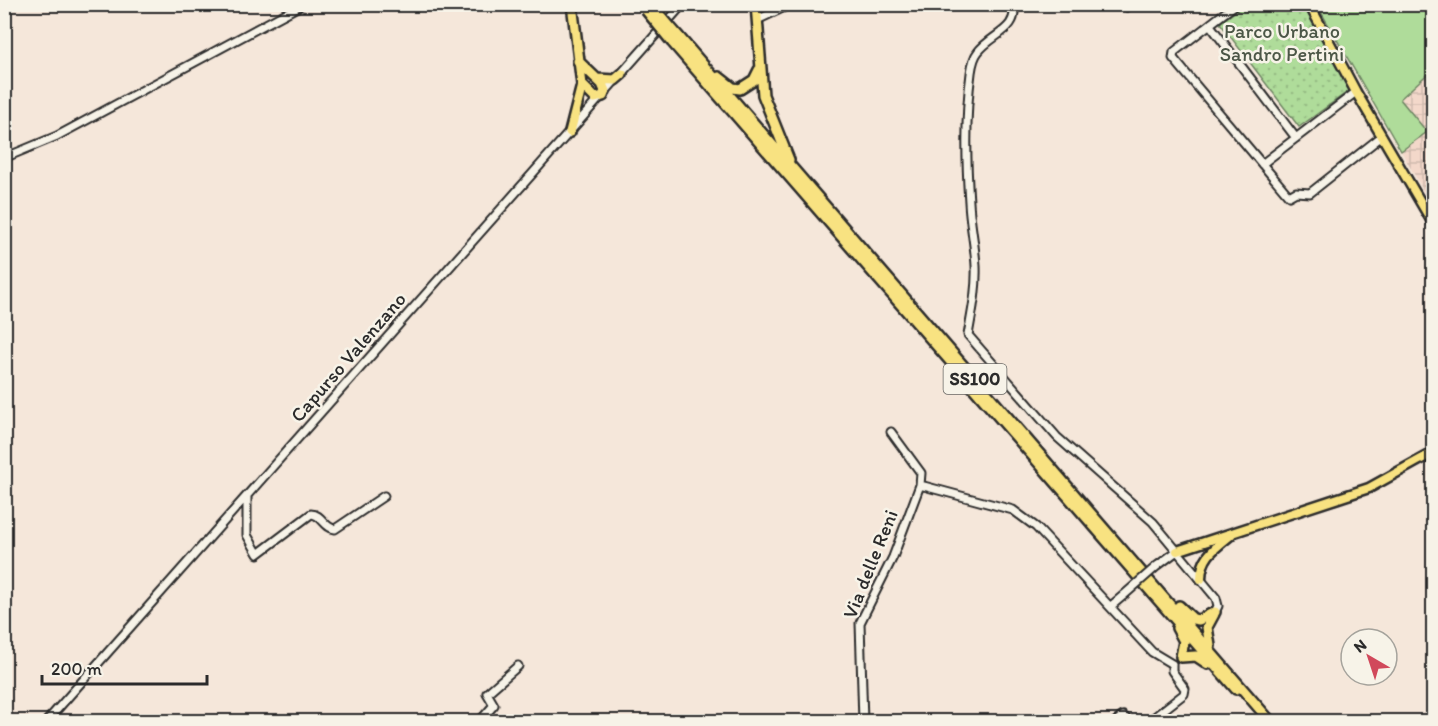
<svg xmlns="http://www.w3.org/2000/svg" width="1438" height="726" viewBox="0 0 1438 726" font-family="Itim,sans-serif">
<defs>
<pattern id="industrial-grid" width="8" height="8" patternUnits="userSpaceOnUse" patternTransform="scale(1.5)"><rect width="8" height="8" fill="#f3d8ca"/><path d="M0 4h8M4 0v8" fill="none" stroke="#d0baae"/></pattern>
<pattern id="park-dots" width="8" height="8" patternUnits="userSpaceOnUse" patternTransform="scale(1.5)"><rect width="8" height="8" fill="#afdc9a"/><path d="M2 2h.1M6 6h.1" fill="none" stroke="#97bd85" stroke-width="1.8" stroke-linecap="round"/></pattern>
</defs>
<rect width="100%" height="100%" fill="#f5e7da"/>
<filter id="ink" filterUnits="userSpaceOnUse"><feTurbulence type="fractalNoise" baseFrequency=".0167" numOctaves="2"/><feDisplacementMap in="SourceGraphic" scale="12" xChannelSelector="R" yChannelSelector="G"/><feConvolveMatrix kernelMatrix="1 2 1 2 8 2 1 2 1" color-interpolation-filters="sRGB"/></filter>
<g filter="url(#ink)">
<!-- industrial -->
<path fill="url(#industrial-grid)" d="M1433,69v139l-32,-57 26,-19 -27,-33z"/>
<!-- grass -->
<path fill="#afdc9a" stroke="#6d8462" stroke-width="1.5" d="M1317,5h116v64l-33,30 27,33 -26,19z"/>
<!-- park -->
<path fill="url(#park-dots)" stroke="#6d8462" stroke-width="1.5" d="M1244,5h59l47,85 -51,37 -79,-104z"/>
<g fill="none" stroke-linecap="round" stroke-linejoin="round">
<defs>
<path id="minor" d="M1013,4c7,26 -22,30 -35,48 -5,6 -6,14 -7,21 -6,44 -5,86 -2,129 1,22 6,43 7,64 1,24 -4,46 -8,69l89,102 96,85 63,76 2,8 -3,6
M1126,4l1,3 3,-3
M1236,4l-62,48 -1,6 116,138 7,-4 14,1 72,-57
M757,20l34,-16
M1210,25l86,113
M4,158l53,-22 246,-132
M1262,164l94,-72
M920,485l93,25 23,17 116,125 20,12
M247,496v39l11,19 53,-40c11,0 13,14 24,15l49,-33
M1157,566l20,-15
M1111,606l13,-11
M46,722l637,-718
M479,722l15,-17 -7,-12 31,-27
M863,722l-3,-99 33,-66 27,-72 1,-12 -30,-41
M1115,722l8,-6 7,6
M1148,722l36,-28 1,-5 -13,-18v-7"/>
<path id="major" d="M1309,4l47,88 78,133
M1177,551l192,-63 65,-36
M1201,579c0,-22 14,-31 30,-44"/>
<path id="highway" d="M756,4l7,91 26,65
M679,37l592,685
M672,42l564,647
M578,61l24,23 3,7 -2,5 -8,2 -13,-13
M719,77l14,11 7,1 14,-9 5,-10
M598,79l17,1 7,-6
M570,132l12,-47 -10,-81
M1179,606l14,13 6,1 16,-8
M1177,628l7,13 -3,16 15,-1 12,8
M1210,646l-3,-19 7,-13"/>
</defs>
<!-- minor casing -->
<use href="#minor" stroke="#2b2b2b" stroke-width="11"/>
<!-- major casing -->
<use href="#major" stroke="#2b2b2b" stroke-width="13"/>
<!-- highway casing -->
<use href="#highway" stroke="#2b2b2b" stroke-width="14"/>
<!-- minor -->
<use href="#minor" stroke="#f7f3e8" stroke-width="7"/>
<!-- major -->
<use href="#major" stroke="#f8e281" stroke-width="8"/>
<!-- highway -->
<use href="#highway" stroke="#f8e281" stroke-width="9"/>
<defs>
<path id="minor-bridge" d="M1124,595l33,-29"/>
<path id="highway-bridge" d="M651,5l28,32
M646,10l26,32"/>
</defs>
<!-- minor-bridge casing -->
<use href="#minor-bridge" stroke="#2b2b2b" stroke-width="11" stroke-linecap="butt"/>
<!-- highway-bridge casing -->
<use href="#highway-bridge" stroke="#2b2b2b" stroke-width="14" stroke-linecap="butt"/>
<!-- minor-bridge -->
<use href="#minor-bridge" stroke="#f7f3e8" stroke-width="7"/>
<!-- highway-bridge -->
<use href="#highway-bridge" stroke="#f8e281" stroke-width="9"/>
</g>
</g>
<g text-anchor="middle" dominant-baseline="central" stroke-width="5" stroke-linejoin="round" paint-order="stroke">
<!-- shield labels -->
<rect fill="#f7f3e8" stroke="#686764" stroke-width="1.5" x="943.5" y="364" width="63" height="30" rx="4.5"/>
<g font-size="18" font-weight="bold" fill="#2b2b2b">
<text x="975" y="379">SS100</text>
</g>
<!-- park labels -->
<g font-size="20" fill="#4c5747" stroke="#f7f3e8">
<text x="1282" y="31">Parco Urbano<tspan x="1282" dy="23">Sandro Pertini</tspan></text>
</g>
<!-- street labels -->
<g font-size="20" fill="#2b2b2b" stroke="#f7f3e8">
<text transform="translate(348 357) rotate(-49)">Capurso Valenzano</text>
<text transform="translate(870 564) rotate(-68)">Via delle Reni</text>
</g>
</g>
<!-- margin -->
<rect width="1438" height="726" fill="none" stroke="#f7f3e8" stroke-width="24"/>
<rect x="12" y="12" width="1414" height="702" fill="none" stroke="#2b2b2b" stroke-width="2" filter="url(#ink)"/>
<!-- north arrow -->
<g transform="translate(1369 657) rotate(321)"><circle r="28" fill="#f7f3e8" stroke="#a5a39c" stroke-width="1.5"/>
<path d="M0-4.5L10 22L0 15L-10 22Z" fill="#d1495b"/>
<text y="-9" font-size="16" font-weight="bold" text-anchor="middle" fill="#2b2b2b">N</text>
</g>
<!-- scale -->
<path d="M42 675v9h165v-9" fill="none" stroke="#2b2b2b" stroke-width="3"/>
<text x="51" y="675" font-size="18" fill="#2b2b2b" stroke="#f7f3e8" stroke-width="4.5" paint-order="stroke">200 m</text>
</svg>
